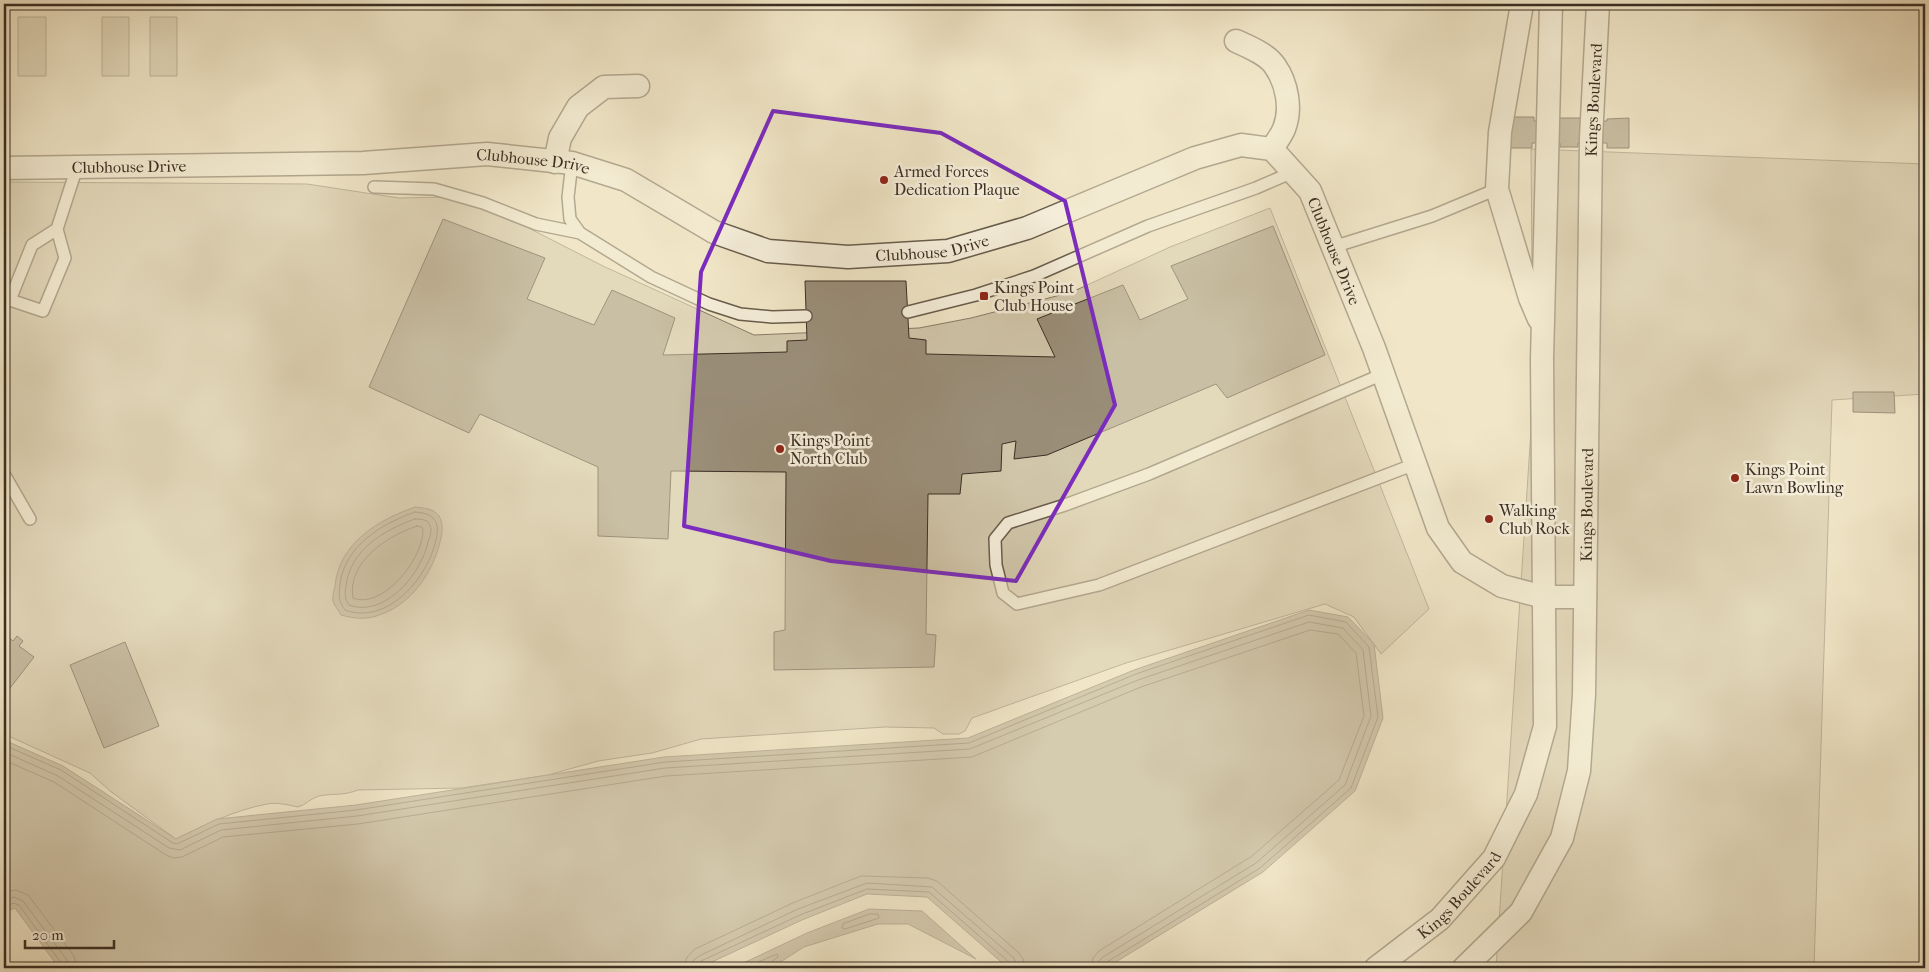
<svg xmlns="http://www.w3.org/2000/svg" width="1929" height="972" viewBox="0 0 1929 972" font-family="'IM FELL French Canon',serif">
<rect width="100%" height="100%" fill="#f1e7c8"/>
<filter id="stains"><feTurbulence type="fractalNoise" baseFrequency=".004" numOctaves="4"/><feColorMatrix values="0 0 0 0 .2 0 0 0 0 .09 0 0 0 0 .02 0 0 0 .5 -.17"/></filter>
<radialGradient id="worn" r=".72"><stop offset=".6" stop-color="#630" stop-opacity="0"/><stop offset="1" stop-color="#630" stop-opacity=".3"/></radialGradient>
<!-- green -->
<path fill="#d2c8ac" stroke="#867b68" d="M18,17h28v59h-28z
M102,17h27v59h-27z
M150,17h27v59h-27z
M1531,149l394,15v230l-93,6 -18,568h-318l37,-569z
M4,182l303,2 92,14 46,-1 68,23 90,46 151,69 165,-7 52,-10 101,-26 98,-45 100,-39 159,401 -48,45 -27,-37 -29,-13 -199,59 -154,55 -7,13 -6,3h-16l-9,-6 -49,-1 -184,12 -49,14 -54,8 -50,14 -86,13 -104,2c-15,6 -24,3 -39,6 -8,2 -13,9 -21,11 -10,-2 -21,-5 -31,-3 -32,6 -62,21 -91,35l-66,-48 -20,-18 -86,-39z"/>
<!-- water -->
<path fill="#b3a890" stroke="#837764" d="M415,507c8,1 18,1 24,9 5,8 3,18 1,26 -7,30 -28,61 -58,72 -14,6 -27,5 -41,1 -2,-4 -7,-10 -8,-14 -1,-4 1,-11 2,-15 4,-43 43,-66 80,-79z
M1309,610l39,7 26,27 9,74 -28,73 -92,81 -157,96h-98l-81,-71 -60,-3 -65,26 -103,48h-640l-44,-60 -11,5v-173l59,26 113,73 41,-20 139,-14 308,-48 304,-19 166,-68z
M869,909l53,2 54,48 -68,-35h-30l-74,23 -33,21h-38l74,-35z"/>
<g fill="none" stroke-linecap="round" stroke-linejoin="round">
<!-- shore -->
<path stroke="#776b5a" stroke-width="1" d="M415,512c7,1 13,1 18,6 7,7 4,17 2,26 -10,37 -49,81 -90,66 -7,-10 -6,-14 -5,-26 5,-38 41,-60 75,-72z
M415,519c5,0 12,0 14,5 4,5 1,12 -1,18 -7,32 -43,76 -79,63 -5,-7 -4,-11 -3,-19 4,-36 38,-56 69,-67z
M417,526l5,1c2,6 0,10 -1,16 -6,23 -40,66 -68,55 -6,-36 34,-62 64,-72z
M4,745l57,25 112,73 4,1 42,-20 137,-14 309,-48 304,-19 167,-69 173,-59 37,7 23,25 9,70 -27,71 -91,80 -153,94 -3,6
M4,752l54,24 111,72 11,2 41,-20 136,-14 308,-48 305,-19 168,-69 171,-58 34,6 20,22 8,66 -26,69 -89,78 -153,94 -4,4 -1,7
M4,760l50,22 112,73 7,3 9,-1 41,-20 135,-13 308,-48 306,-19 169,-70 169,-57 28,4 18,19 8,63 -25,64 -87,76 -153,95 -6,7 -2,10
M4,892l12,-2 12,5 46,61 3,12
M4,901l10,-4 9,4 44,59 2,8
M4,908l9,-5 6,2 43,59 1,4
M870,914h8l1,4 -34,11 -3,-1 1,-4z
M684,968l3,-11 8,-8 100,-47 66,-26 67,2 9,3 82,72 4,6 2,9
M692,968l1,-7 6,-5 99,-47 69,-26 65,4 82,71 3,10
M698,968l3,-7 99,-46 67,-26 62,3 80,70 2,6
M744,968l33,-14 1,3 -8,6 -1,5"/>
</g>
<!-- building -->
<path fill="#9a8e79" stroke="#3b2e23" d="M1510,117h24v4l24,-1v-2h24v3h25v-2l22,-1v30h-22v-5h-29v4h-18v-4h-28v5h-22z
M443,219l102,39 -18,41 67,26 18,-35 63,28 -12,37 124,-3v-11l20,-1 -2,-59h101l3,57 17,2v14l129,3 -18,-38 86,-34 17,35 48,-21 -17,-33 102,-40 52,129 -98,43 -11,-14 -169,71 -33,4 2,-18 -14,3 -1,27 -39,3 -2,20h-32l-2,140 10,1 -2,32 -160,3v-38l11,-2 1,-158 -115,-1 -3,68 -70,-3v-69l-118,-53 -11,19 -100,-46z
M1922,387h3v15h-2z
M1853,392h41l1,21 -42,-1z
M4,634l9,7 4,-5 6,5 -4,5 15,11 -30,39z
M125,642l34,84 -55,22 -34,-83z"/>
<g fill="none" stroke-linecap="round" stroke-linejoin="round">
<defs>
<path id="lane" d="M572,163l-4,34 2,22 10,14 71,44 58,27 31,10 32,3 34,-1
M374,187l60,2 49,14 53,21 44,9
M57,229l8,29 -22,53 -33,-11 22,-55 25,-16 20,-62
M1333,247l99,-31 65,-27
M908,312l68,-17 58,-19 114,-50 108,-38 37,-16
M1383,374l-234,100 -84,31 -57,18 -13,16 1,26 7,28 14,11 82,-19 316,-121
M4,474l26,45"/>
<g id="street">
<path d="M1522,4l-22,128 -3,57 33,109 9,21"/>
<path d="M1236,41c13,6 31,13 39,25 12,17 17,43 9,63 -3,7 -8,13 -12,20"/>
<path d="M555,162l5,-24 18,-31 26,-20 34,-1"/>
<path id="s1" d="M4,168l359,-5 124,-9 85,9 54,17 88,52 54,19 80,6 100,-6 79,-23 168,-70 46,-13 31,4 38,42 64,157 64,180 24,34 40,24 42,11h41"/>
<path id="s2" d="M1376,968l64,-49 54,-61 32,-64 19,-68 -3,-367 9,-355"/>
<path id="s3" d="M1464,968l57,-56 41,-74 17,-67 5,-77 7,-556 7,-134"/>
</g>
</defs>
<!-- lane casing -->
<use href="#lane" stroke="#685c4c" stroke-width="14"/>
<!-- street casing -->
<use href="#street" stroke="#685c4c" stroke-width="25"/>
<!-- lane -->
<use href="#lane" stroke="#f6efdb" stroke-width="11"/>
<!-- street -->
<use href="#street" stroke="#f6efdb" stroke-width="22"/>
</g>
<!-- marked area -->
<path d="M0 0H1929V972H0ZM773,111l168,22 124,68 50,204 -99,176 -185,-20 -147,-35 17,-254z" fill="#f1e7c8" fill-opacity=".55" fill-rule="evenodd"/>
<path fill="none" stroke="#7b2cbf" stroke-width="4" stroke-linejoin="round" d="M773,111l168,22 124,68 50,204 -99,176 -185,-20 -147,-35 17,-254z"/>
<!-- markers -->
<g fill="#8f2418" stroke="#f6efdb" stroke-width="2">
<circle cx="884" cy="180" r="5"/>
<rect x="979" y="291" width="10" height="10" rx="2.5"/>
<circle cx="780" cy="449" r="5"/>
<circle cx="1735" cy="478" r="5"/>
<circle cx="1489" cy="519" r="5"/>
</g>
<g text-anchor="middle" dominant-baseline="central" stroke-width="5" stroke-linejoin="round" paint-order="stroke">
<!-- street labels -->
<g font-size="16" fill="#3b2e23" stroke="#f6efdb">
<text stroke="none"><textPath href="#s3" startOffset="905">Kings Boulevard</textPath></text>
<text stroke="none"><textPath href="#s1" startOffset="530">Clubhouse Drive</textPath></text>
<text stroke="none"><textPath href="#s1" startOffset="125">Clubhouse Drive</textPath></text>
<text stroke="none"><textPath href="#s1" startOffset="950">Clubhouse Drive</textPath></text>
<text stroke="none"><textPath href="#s1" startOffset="1430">Clubhouse Drive</textPath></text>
<text stroke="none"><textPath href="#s3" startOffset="500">Kings Boulevard</textPath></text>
<text stroke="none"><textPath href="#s2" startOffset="111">Kings Boulevard</textPath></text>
</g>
<!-- poi labels -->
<g font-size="16" fill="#3b2e23" stroke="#f6efdb" text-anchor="start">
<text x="894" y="171">Armed Forces<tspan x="894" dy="18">Dedication Plaque</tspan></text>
<text x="994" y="287">Kings Point<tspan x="994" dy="18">Club House</tspan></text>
<text x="790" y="440">Kings Point<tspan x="790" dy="18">North Club</tspan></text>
<text x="1745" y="469">Kings Point<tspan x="1745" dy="18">Lawn Bowling</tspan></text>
<text x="1499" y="510">Walking<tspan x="1499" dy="18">Club Rock</tspan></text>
</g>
</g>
<!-- margin -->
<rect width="1929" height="972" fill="none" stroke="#f1e7c8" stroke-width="20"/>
<rect x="5" y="5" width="1919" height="962" fill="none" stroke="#3b2e23" stroke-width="2.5"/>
<rect x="10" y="10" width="1909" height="952" fill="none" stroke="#3b2e23"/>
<!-- scale -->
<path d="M25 940v8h89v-8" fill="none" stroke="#3b2e23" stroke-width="2.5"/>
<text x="32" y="940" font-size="15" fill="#3b2e23" stroke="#f6efdb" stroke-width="4" paint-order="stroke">20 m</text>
<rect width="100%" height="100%" filter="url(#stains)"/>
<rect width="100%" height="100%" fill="url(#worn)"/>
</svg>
